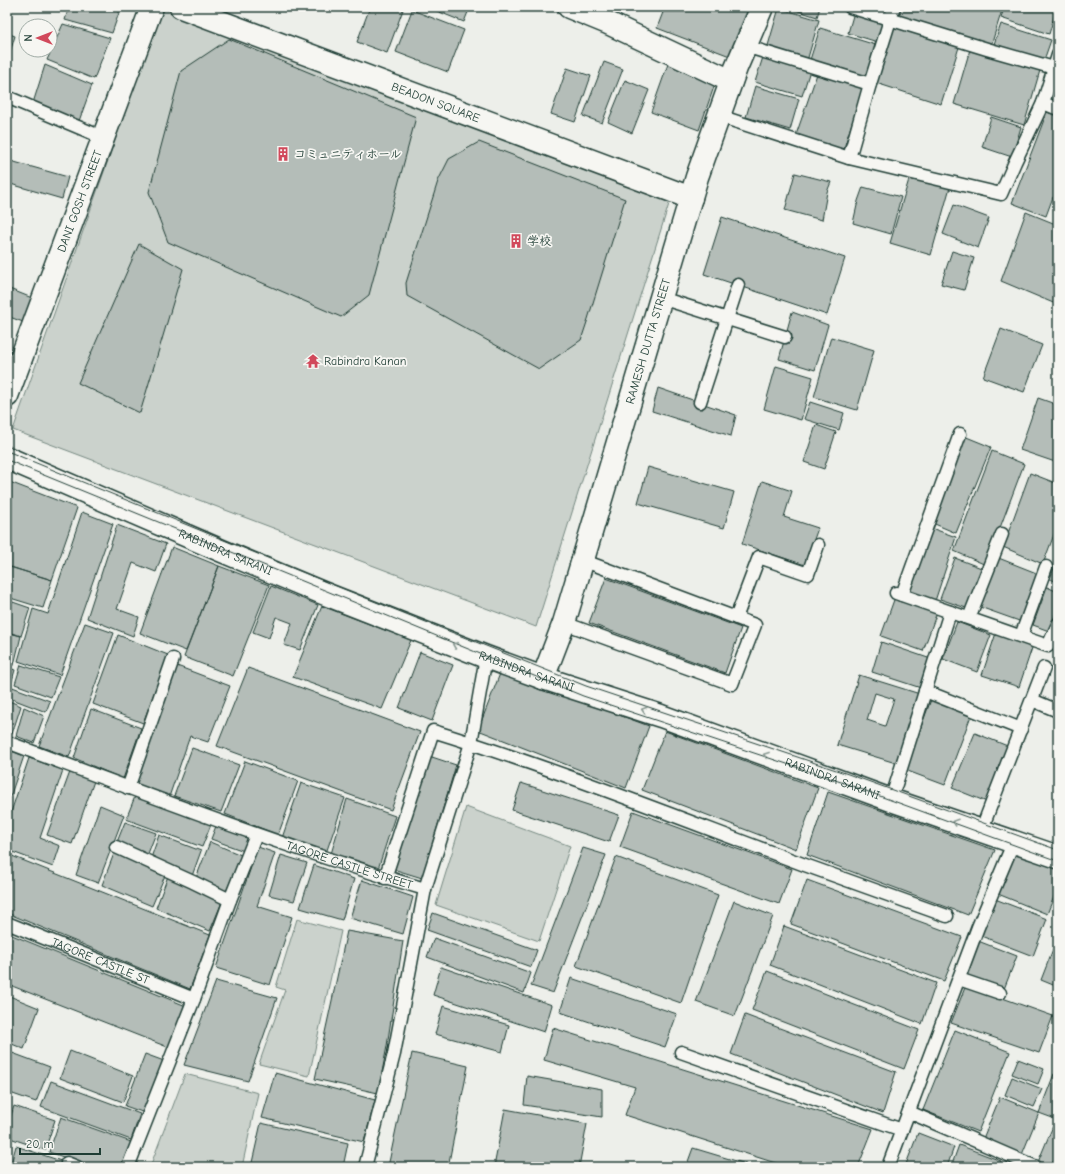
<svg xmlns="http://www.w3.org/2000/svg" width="1065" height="1174" viewBox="0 0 1065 1174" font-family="'Comic Neue','LXGW WenKai TC','Klee One',sans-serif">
<rect width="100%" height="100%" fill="#edefea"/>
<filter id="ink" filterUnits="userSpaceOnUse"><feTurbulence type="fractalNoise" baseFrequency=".025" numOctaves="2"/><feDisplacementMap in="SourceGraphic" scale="8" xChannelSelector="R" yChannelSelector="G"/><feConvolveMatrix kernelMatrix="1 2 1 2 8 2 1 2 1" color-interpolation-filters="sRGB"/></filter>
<g filter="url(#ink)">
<!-- green -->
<path fill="#cbd2cc" stroke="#758880" d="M162,7h42l470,181 -138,439 -523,-197z
M466,807l104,39 -31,95 -103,-36z
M297,919l44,12 -32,145 -50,-12 26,-74 -9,-3z
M185,1074l73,19 -16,74h-92z"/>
<!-- building -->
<path fill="#b4bdb8" stroke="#1f3d34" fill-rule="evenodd" d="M69,7h52l-9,26 -47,-13z
M370,7h34l-17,46 -30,-11z
M427,7h43l-6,15z
M643,7h10l-2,4z
M665,7h74l14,5 -18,46 -78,-30z
M786,7h34l-3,10z
M896,7h107l-13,42 -97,-31z
M1004,7h53l-8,27 -48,-16z
M779,8l40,12 -12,41 -40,-12z
M412,10l52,20 -16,42 -52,-20z
M854,12l33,10 -6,21 -33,-10z
M892,22l68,22 -19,60 -68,-22z
M63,24l47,14 -16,41 -47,-19z
M1001,24l50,16 -8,23 -50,-16z
M820,28l56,17 -11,36 -56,-18z
M7,33l8,3 -8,26z
M229,39l187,78 -47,178 -28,22 -173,-75 -19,-50 32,-121z
M971,46l70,21 -17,58 -70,-21z
M764,54l47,13 -9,29 -47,-14z
M604,62l19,7 -21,54 -19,-7z
M668,64l48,17 -17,49 -48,-18z
M45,65l47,20 -13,36 -46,-18z
M567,68l24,8 -16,46 -24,-8z
M818,71l46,15 -21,65 -47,-16z
M625,80l24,10 -17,43 -24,-11z
M755,86l44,13 -9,31 -44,-13z
M1047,112l11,4v83l-5,-2 -7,19 -34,-13z
M991,117l30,10 -9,30 -30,-10z
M479,142l146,57 -37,120 -7,21 -42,29 -132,-73 -1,-13 32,-102 11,-22z
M7,160l61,17 -6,22 -55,-16z
M795,173l36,9 -4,10 -5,28 -37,-10z
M910,176l40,11 -19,68 -41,-12z
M863,187l38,10 -10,37 -38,-11 5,-22z
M954,205l35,13 -11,30 -35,-14z
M1026,212l32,13v80l-57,-24z
M722,217l123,41 -18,57 -123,-41z
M139,244l44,25 -43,144 -62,-30z
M952,251l22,7 -10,32 -23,-6z
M7,288l25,10 -9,24 -16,-6z
M792,312l36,13 -13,45 -36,-11z
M1001,329l41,16 -18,47 -41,-15z
M831,337l43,13 -17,60 -43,-13z
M776,366l37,11 -12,43 -37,-11z
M658,388l78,27 -5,21 -79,-25z
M1038,398l20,7v58l-38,-13z
M810,402l34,11 -5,17 -35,-11z
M816,425l20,7 -12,37 -20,-7z
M964,436l27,11 -35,86 -26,-11z
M992,451l32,13 -38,101 -32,-14z
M648,467l86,25 -10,36 -86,-25z
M1030,473l28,11v40l-15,40 -40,-17z
M7,481l70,27 -25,72 -45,-14z
M762,481l30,10 -8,26 34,11 -13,37 -63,-21z
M82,512l31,12 -53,151 -42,-14 15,-52 15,5z
M117,525l49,19 -10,28 -23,-9 -16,46 22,8 -6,19 -46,-18z
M931,528l25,9 -21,64 -25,-9z
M172,547l47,19 -33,85 -46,-18z
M996,557l43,17 -17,48 -45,-16z
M1058,557v25l-8,-3z
M955,558l29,11 -15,40 -29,-10z
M7,566l45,14 -9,28 -36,-11z
M219,566l50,19 -36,91 -49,-19z
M606,578l135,50 -16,45 -136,-50z
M271,586l47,19 -18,45 -16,-5 8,-22 -16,-6 -7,21 -16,-6z
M1047,587l11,5v15l-9,24 -16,-6z
M895,597l42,15 -14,39 -42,-15z
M7,600l23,8 -9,28 -14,-4z
M322,606l89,34 -29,69 -89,-32z
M957,622l34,13 -14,37 -34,-13z
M85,623l29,10 -45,124 -30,-11z
M7,632l14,4 -7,29 -7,-2z
M996,633l37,12 -14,42 -37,-12z
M118,635l50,20 -25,68 -50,-19z
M881,642l50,17 -10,29 -49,-16z
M420,652l33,13 -21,56 -33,-13z
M21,665l38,12 -8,20 -36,-13z
M177,666l53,20 -22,56 -18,-6 -21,61 -34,-12z
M7,667l8,3 -4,14 -4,-1z
M248,668l172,64 -29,78 -174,-64z
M501,671l148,55 -23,62 -148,-58z
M859,675l61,19 -21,70 -62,-19zM875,693l19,6 -9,27 -18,-6z
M7,685l43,16 -4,11 -39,-15z
M932,697l40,16 -27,72 -40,-15z
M7,700l14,6 -9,28 -5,-2z
M24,707l20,9 -10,27 -18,-7z
M91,709l50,19 -18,51 -49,-21z
M665,731l153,57 -22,61 -154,-59z
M975,733l35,14 -23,55 -35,-14z
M192,748l47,17 -18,47 -47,-16z
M7,749l17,7 -17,50z
M426,755l30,10 -34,113 -29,-9z
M29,758l34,12 -23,68 20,8 -7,21 -46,-17v-26z
M245,761l53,20 -20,54 -53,-21z
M70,772l24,9 -22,63 -25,-9z
M301,783l44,15 -19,55 -44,-15z
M521,783l98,32 -10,27 -97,-32z
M828,792l167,58 -27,65 -161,-60z
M136,794l76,28 -10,25 -76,-28z
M347,799l48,17 -17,53 -47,-15z
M100,805l24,10 -26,68 -22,-8z
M633,811l159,58 -13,35 -159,-57z
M125,822l31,11 -9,23 -30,-14z
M216,826l32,12 -4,13 -33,-12z
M159,835l42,16 -9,25 -41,-18z
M210,842l31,13 -15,37 -30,-14z
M258,847l17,6 -18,53 35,11 -22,68 -54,-17z
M583,848l23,7 -53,138 -22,-7z
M115,851l51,22 -14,33 -50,-21z
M1015,852l43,18v17l-11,27 -49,-20z
M7,854l203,81 -20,54 -183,-76z
M281,855l26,8 -13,38 -25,-6z
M616,857l102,38 -37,108 -105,-37z
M314,865l40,14 -12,41 -42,-12z
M168,876l54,26 -12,29 -54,-23z
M362,880l51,17 -10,37 -53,-16z
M807,880l155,57 -18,44 -153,-57z
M995,899l52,20 -14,37 -52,-20z
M734,901l39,15 -38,100 -39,-14z
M433,913l104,37 -6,17 -104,-37z
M784,926l152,57 -14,41 -152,-59z
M347,931l56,10 -16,105 -9,47 -63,-14z
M7,933l179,73 -16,42 -163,-64z
M1058,936v51l-17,-7z
M434,938l97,35 -7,20 -97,-36z
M978,941l39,15 -13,33 -38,-14z
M441,967l111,38 -8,27 -111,-37z
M767,971l152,59 -15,39 -152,-59z
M571,978l106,36 -12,33 -105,-35z
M216,981l61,17 -29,83 -64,-16z
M966,985l87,31 -14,37 -88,-30z
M7,995l32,13 -15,41 -17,-7z
M443,1006l66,19 -7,27 -67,-18z
M745,1015l151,57 -13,41 -152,-59z
M553,1028l320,101 -15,38h-70l-163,-52 10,-28 -91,-27z
M955,1030l55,22 -32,80 -55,-22z
M7,1051l43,16 -14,35 -29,-10z
M70,1051l63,25 -10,26 -63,-24z
M412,1053l56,13 -20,101h-60z
M145,1054l19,7 -19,52 -20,-7z
M1018,1059l26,10 -6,15 -26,-10z
M275,1073l100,27 -11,42 -102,-24z
M1054,1074l4,2v44l-19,-7z
M527,1076l75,13v28l-78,-12z
M1012,1077l30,12 -8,18 -29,-12z
M51,1081l89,33 -9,26 -90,-33z
M1000,1097l39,16 -18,44 -39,-16z
M14,1106l41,14 -10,30 -38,-13v-9z
M505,1109l82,15 -8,43h-85z
M61,1117l70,25 -9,25h-30l-43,-15z
M261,1123l87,20 -5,24h-92z
M1053,1126l5,2v39h-8l-12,-5z
M918,1133l36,14 -7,20h-42z
M7,1141l5,1 -5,16z
M959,1145l42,16 -2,6h-48z
M16,1146l45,15 -2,6h-49z
M693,1148l63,19h-70z
M1005,1163l12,4h-14z"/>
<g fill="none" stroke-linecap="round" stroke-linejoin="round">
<defs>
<g id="service">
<path d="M850,7l137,42 67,19"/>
<path d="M745,46l125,38"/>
<path d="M1058,55l-15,48 15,6"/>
<path d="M7,97l97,41"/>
<path d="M719,116l130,42 152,36 14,-32 28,-59"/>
<path d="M849,158l21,-74 24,-77"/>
<path d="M661,298l124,39"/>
<path d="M700,402l38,-117"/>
<path d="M896,593l152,53 10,-22"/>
<path d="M902,595l58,-161"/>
<path d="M736,618l23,-61 49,17 10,-29"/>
<path d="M969,618l33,-84"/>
<path d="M564,623l168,61 23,-59 -173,-65"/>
<path d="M1021,636l25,-69"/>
<path d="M925,691l96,38"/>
<path d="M1032,700l26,11"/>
<path id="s1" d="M7,742c138,52 276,105 418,147l-31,165 -29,113"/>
<path d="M128,788l45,-129"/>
<path d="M891,800l59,-188"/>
<path d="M981,831l63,-163"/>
<path d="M116,847l77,35 37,18"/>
<path d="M385,878l48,-147c126,39 248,88 372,134 47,17 94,34 142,51"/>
<path d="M425,889l46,-146 15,-86"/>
<path id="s2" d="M7,923l187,76"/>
<path d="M959,979l41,14"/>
<path d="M681,1052l221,78"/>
<path d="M909,1112l127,55"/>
<path d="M67,1163l10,4"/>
<path d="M128,1167l66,-168 36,-99 26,-65"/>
<path d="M888,1167l90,-240 36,-86"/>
</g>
<g id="minor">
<path id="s3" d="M181,7l510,191"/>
<path d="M569,7l39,16 123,58"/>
</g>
<g id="tertiary">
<path id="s4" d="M7,396l145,-389"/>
<path id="s5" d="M543,678l21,-55 133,-446 39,-109 26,-61"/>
</g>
<g id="secondary">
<path id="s6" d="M7,458l215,93 101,42 163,64 57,21 118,38 230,84 167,57"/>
</g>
</defs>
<!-- service casing -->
<use href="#service" stroke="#1f3d34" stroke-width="15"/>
<!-- minor casing -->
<use href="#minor" stroke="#1f3d34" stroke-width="25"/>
<!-- tertiary casing -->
<use href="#tertiary" stroke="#1f3d34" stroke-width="25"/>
<!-- secondary casing -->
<use href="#secondary" stroke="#1f3d34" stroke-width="25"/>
<!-- service -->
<use href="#service" stroke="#f6f6f2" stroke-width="12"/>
<!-- minor -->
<use href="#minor" stroke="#f6f6f2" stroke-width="22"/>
<!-- tertiary -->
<use href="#tertiary" stroke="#f6f6f2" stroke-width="22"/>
<!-- secondary -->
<use href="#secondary" stroke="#f6f6f2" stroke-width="22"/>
<!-- tram -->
<path stroke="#1f3d34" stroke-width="1" d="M7,451l324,133 255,102 262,88 210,76
M7,460l576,236 261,87 214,78"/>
</g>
<!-- one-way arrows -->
<defs><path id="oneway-chevron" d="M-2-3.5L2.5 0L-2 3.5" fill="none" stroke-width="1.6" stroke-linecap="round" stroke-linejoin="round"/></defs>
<g stroke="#8a9a93">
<use href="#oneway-chevron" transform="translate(455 645) rotate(-158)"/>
<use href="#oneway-chevron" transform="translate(644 710) rotate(-162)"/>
<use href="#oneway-chevron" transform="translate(766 755) rotate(-160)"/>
<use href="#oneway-chevron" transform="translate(955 822) rotate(-161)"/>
</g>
</g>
<!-- icons -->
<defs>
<symbol id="building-bare" viewBox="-9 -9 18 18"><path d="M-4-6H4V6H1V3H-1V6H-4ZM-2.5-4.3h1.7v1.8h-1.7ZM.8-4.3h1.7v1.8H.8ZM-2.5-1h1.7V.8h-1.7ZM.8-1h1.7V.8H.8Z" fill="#d1495b" stroke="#f6f6f2" stroke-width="2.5" paint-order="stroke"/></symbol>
<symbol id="temple-bare" viewBox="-9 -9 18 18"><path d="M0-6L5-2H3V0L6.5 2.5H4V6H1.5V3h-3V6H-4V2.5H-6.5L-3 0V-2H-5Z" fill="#d1495b" stroke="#f6f6f2" stroke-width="2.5" paint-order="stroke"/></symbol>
</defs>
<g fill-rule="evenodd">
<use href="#building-bare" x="273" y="144" width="20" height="20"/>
<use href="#building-bare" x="506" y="231" width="20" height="20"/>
<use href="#temple-bare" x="303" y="351" width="20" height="20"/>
</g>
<g text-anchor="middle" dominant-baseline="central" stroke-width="3.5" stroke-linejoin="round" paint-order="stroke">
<!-- street labels -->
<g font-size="12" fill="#1f3d34" stroke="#f6f6f2">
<text stroke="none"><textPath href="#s3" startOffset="272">BEADON SQUARE</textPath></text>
<text stroke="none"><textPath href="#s4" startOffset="208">DANI GOSH STREET</textPath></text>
<text stroke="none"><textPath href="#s5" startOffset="353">RAMESH DUTTA STREET</textPath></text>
<text stroke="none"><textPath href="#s6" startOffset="238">RABINDRA SARANI</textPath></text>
<text stroke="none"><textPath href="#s6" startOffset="562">RABINDRA SARANI</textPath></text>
<text stroke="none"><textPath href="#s6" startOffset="886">RABINDRA SARANI</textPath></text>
<text stroke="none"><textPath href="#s1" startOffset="364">TAGORE CASTLE STREET</textPath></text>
<text stroke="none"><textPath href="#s2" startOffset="101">TAGORE CASTLE ST</textPath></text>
</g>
<!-- poi labels -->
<g font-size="12" fill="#1f3d34" stroke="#f6f6f2" text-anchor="start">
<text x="294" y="154">コミュニティホール</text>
<text x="527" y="241">学校</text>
<text x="324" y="361">Rabindra Kanan</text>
</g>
</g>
<!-- margin -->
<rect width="1065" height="1174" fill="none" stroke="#f6f6f2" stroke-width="24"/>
<rect x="12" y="12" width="1041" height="1150" fill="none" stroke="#1f3d34" stroke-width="1.5" filter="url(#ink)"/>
<!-- north arrow -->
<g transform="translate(38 38) rotate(270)"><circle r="19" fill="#f6f6f2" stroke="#a0aca6"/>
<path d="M0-3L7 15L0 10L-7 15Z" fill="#d1495b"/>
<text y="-6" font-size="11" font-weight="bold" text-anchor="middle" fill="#1f3d34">N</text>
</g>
<!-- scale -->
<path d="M20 1148v6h80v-6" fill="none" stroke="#1f3d34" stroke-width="2"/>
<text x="26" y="1148" font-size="12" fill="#1f3d34" stroke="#f6f6f2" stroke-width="3" paint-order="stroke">20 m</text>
</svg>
